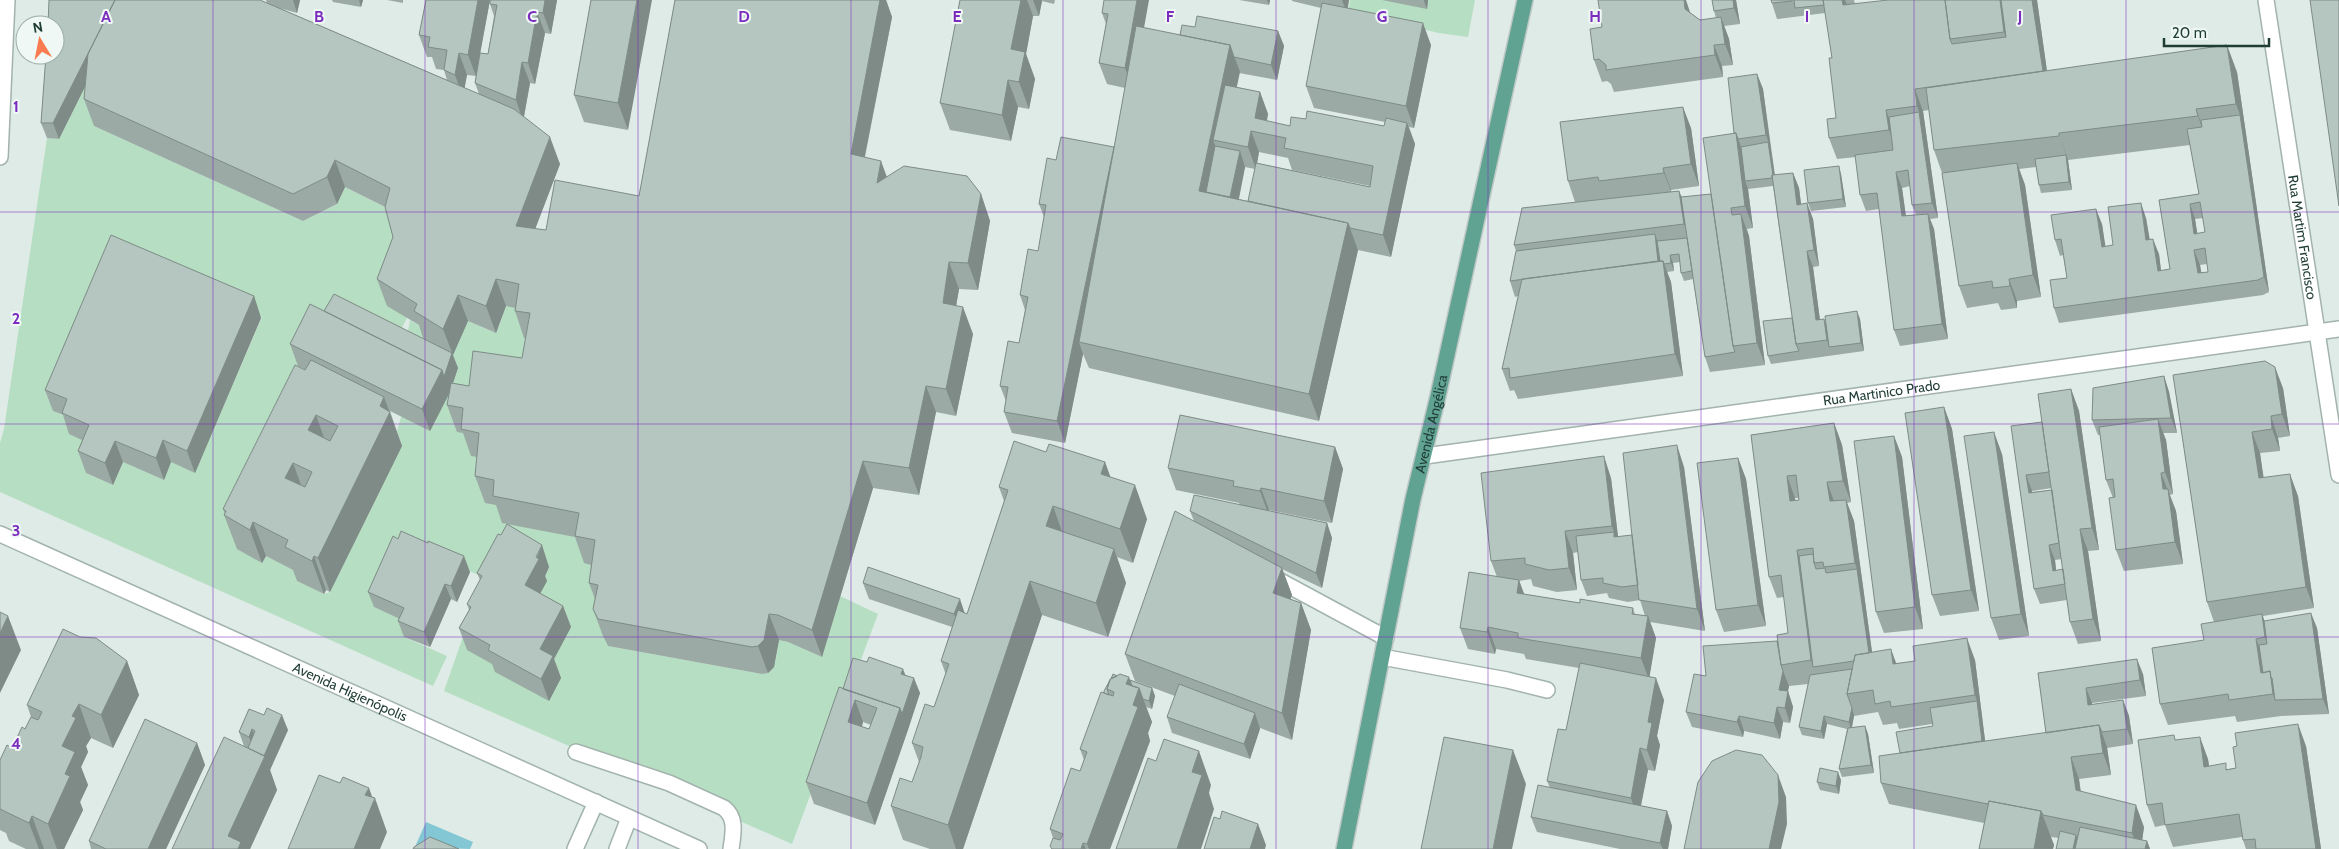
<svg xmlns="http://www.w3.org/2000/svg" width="2339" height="849" viewBox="0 0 2339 849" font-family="Cabin,sans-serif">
<rect width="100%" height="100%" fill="#dfebe6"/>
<!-- green -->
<path fill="#b6dec2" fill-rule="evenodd" d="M1350,0h125l-7,37 -29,-4 -91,-21z
M93,71l1,55 209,95 34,-17 8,-17 55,28 7,103 -10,20 -68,43 -67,182 4,-7 35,18 -4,7 27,13 6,-2 72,-146 -5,-15 4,-14 49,-25 8,-23 -50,-38 2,-11 17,10 41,-9 25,11 6,-6 7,-20 23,5 11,29 -67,95 16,25 15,47 85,33 16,27 3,44 -5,25 5,10 154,28c16,-3 14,-20 17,-34l9,2 34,15 18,-61 38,18 -86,230 -348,-153 54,-154 -17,39 -80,-34 -27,65 36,16 -6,14 43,19 -14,30 -433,-194v-49l4,-14 43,-291 12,1zM119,257l143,60 -67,155 -24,-10 -7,18 -41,-18 -10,23 -27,-12 11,-26 -22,-26 -22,-10z"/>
<!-- water -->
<path fill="#83c6d4" d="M426,822l47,20 -3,7 -55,-2z"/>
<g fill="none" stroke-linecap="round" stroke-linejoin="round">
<defs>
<g id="minor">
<path id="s1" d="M2266,0l73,475"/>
<path d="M0,157l7,-157"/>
<path id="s2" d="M1425,456l914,-127"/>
<path id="s3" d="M0,534l699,315"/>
<path d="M1271,576l115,62"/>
<path d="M1382,657l125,23 40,10"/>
<path d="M576,752l93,31 55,25c13,10 9,26 7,41"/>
<path d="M575,849l21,-47"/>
<path d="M617,849l12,-31"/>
</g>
<g id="major">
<path id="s4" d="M1344,849l69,-350 25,-103 87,-396"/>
</g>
</defs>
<!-- minor casing -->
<use href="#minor" stroke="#a2b3ad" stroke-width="18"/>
<!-- major casing -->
<use href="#major" stroke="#c0c8c6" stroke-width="18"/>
<!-- minor -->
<use href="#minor" stroke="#fff" stroke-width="15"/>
<!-- major -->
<use href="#major" stroke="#61a393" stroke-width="15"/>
</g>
<!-- wall -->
<path fill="#9baaa4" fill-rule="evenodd" d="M266,0h34l-3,13 -18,-5 168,72 -3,-10 -8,-1 -4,-12h-5l-8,-22 7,-35h64l-10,53 8,1 6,-38 -4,-12v-4h67l-6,34 -6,-1 -10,51 -5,-1 -6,34 36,47 -25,65 11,1 93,-34 36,-196h211l6,17 -27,140 22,20 94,17 9,27 -12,69 -19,-1 -3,17 17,28 -17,82 -20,-4 -17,83 -46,-7 -51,169 -34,-15 -9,-2 -5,27 -6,6 -6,1 -154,-28 -5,-10 -10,-27 2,-10 -6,-16 2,-18 -7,-2 -9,-26 -73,-14 -6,-18 -11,-2 -10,-27 2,-19 -6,-1 -8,-23 -6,-1 -10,-27 2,-11 -19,37 -40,-20 12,35 -72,146 -4,-2 -2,4 -27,-13 -4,-11 -27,-14 -4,7 -25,-14 -13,-34 1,-1 -2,-5 83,-139 -8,-4 -8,-22 34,-33 110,33 -11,-6 -4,-13 -32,-19 -10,-27 16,-42 -8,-30 -40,-20 -8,17 -34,17 -209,-95 -10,-27 1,-12 -26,52 -12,-1 -6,-15 5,-68 221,-52zM467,75l9,1 -1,7 4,11 -15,-6zM506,306l9,2v3l9,27h2l-4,20 -53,28 -16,-3 5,-15 -5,-13 15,-34 28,12z
M332,0h31l-2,7 -28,-5z
M387,0h16v3z
M591,0l37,130 -44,-8 -10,-27z
M960,0h95l-1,4 -12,-3 -3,15h-6l-7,38 9,25 -6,30 -11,-2 -7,34 -61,-11 -10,-27z
M1104,0l40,28 36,7 15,-8 83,4 6,15 -7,34 -38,-7 -3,14 24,5 8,22 -1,7 23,5 16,-7 78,7 1,-4 -71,-14 -8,-22 15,-78 -29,-7v-1h57l-2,8 84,37 -17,83 -5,-1 6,17 -24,113 -33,-7 -39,171 -230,-53 -6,-14 -18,89 -53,-10 -8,-21 2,-11 -6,-15 19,-43 6,-33 -5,-15 18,-44 6,-34 -5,-13 17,-44 58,-13 11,-59 -18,-4 -8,-21 7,-39 -4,-11zM1259,152l29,6 4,12 78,16v1l-113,-24zM1245,167l10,2 -7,32 -9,-2z
M1239,0h31l-1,5z
M1382,0h46l-1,9z
M1712,0h24l4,24 -16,2 5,13 4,26 -11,1 1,11 -109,15 -3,-8 -4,-3 -5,1 -8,-22 8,-33 89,-14 9,7 16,-2 -2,-7z
M1771,0h83l1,4 33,-4h149l10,71 190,1 32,220 -6,3 -204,28 -5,-15 13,-30 -4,-23 -3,1 -5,-16 47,-16 3,23 8,-2 33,-27 4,22 9,14 2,17 9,-2 -11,-69 40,-6 -9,-49 -122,15 4,30 -31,3 -2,-8 -3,-18 -17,2 6,16 16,112 -24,4v7l-16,2 -3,-7 -31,5 -8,-22 -17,-113 -8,-23 -5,-40 -6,1 15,107 -8,1 4,10 14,110 -48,7 -6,-16 -15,-121 -13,2 -6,-16 -4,-38 -19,2 -8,-21 7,-20 -4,-60 -7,-45 -48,6zM1910,186l2,19 4,10 -10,1 -4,-28zM2203,218l2,14 -8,2 -2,-15zM2207,264l1,8 -7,1 -1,-8z
M1757,74l6,15 12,86 18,-2 6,15 2,16 6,-1 6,16 6,47 -6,1 7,53 4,-1 3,8 33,-8 4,32 -93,13 -3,-8 24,-38 -19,-132 -25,3 5,39 -6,1 2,7 16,129 -55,7 -5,-15 -12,-78 -9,2 -3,-8 -1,-11 -7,1 1,8 -7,1 4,10 12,94 -165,23 -4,-9 -4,1 -8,-22 16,-73 -3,1 -5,-16 6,-30 -2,-6 61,-43 -7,-21 123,-53 8,58 -28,4v2l8,-1 3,6 29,-3z
M1841,174l5,33 -35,4 -3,-8z
M254,296l7,22 -66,155 -24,-11 -7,18 -41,-18 -10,23 -27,-12 -8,-22 4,-11 -13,-6 -6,-19 -10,-4 -8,-21z
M2173,375l110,13 7,48 -12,2 2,13 -20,2 3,25 35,18 16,112 -51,8 1,5 53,7 12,86 -48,2 -44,6 -2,-6 -67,9 -8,-21 44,-64 10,-18 -7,-20z
M2164,376l5,16 8,41h-14l3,7 7,54 -3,1 6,16 7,53 -59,7 -8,-21 -3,-52 -7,-18 -6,-45h-2l-6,-15z
M2071,389l8,22 20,139 -11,1 13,90 -23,3 -8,-22 -3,-22 -27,4 -6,-15 -23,-163 31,-4zM2052,488v2l-20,2v-1zM2062,559l1,10 -7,2 -1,-11z
M1944,407l8,22 27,182 -39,5 -8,-21z
M1834,423l8,22 9,57 -4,1 7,18 18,131 24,11 79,-3 10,81 61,-8 -8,-60 105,1 3,22 -54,7v2l31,-5 6,16 4,28 -26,4 4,27 -32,4 2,13 63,35 -2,13 5,1 3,8h-94l3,-11 -8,-1 3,8 -1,4h-74l5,-26 -95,-19 -8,-21 19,-30 33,-27 -1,-2 -33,5 -2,-6 -14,2 -5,-13 -24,4 -2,12 13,-2 3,8 6,39 -32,4 -3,-8 8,-40 -20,-5 -3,15 -22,-4 -3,-8 9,-43 -19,2 -1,5 5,16 -3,16 -7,-1 -3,17 -36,-8 -1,6 -51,-10 -6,-15 20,-36 71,-35 11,-8 -4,-36 -7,1 -8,-21 -18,-142zM1795,498h4v2h-4z
M1894,436l8,21 21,172 -39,4 -8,-21z
M1335,447l8,22 -11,54 -63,-13 -1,1 59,12 5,15 -10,50 -40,-19 10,26 -2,4 11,4 10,27 -19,110 -32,-12 -10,31 -78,-26 -5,-16 8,-21 -40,-15 -10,-27 69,-133 -4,-10 50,-6 -1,-2 -63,-13 -8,-22z
M1046,452l59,10 5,14 37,43 -14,44 -16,-6 9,26 -18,54 -66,-22 -79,234h-33l-27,-9 -12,-34 21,-24 7,-20 -7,-19 22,-36 12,-32 -5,-14 11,-34 -83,-28 -6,-16 104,31 37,-113 -5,-14z
M2002,454l27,182 -30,4 -8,-22z
M1738,458l8,21 20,147 -42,6 -8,-22z
M1684,467l21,164 -55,-9 6,16 -7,39 15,23 -7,36 3,9 -5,26 -7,-1 -7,36 26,5 5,15 -4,23h-48l-83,-17 -6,-15 19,-29 -3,-7 19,-51 13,-62 -53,-9 -2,-5 -28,-5 -1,5 -27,-5 -8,-21 37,-51 -6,-16 120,-83 7,59 14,-2zM1578,552l3,28 6,16 20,-3 2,5 19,4 12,-2 5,16 -10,-2 -2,-6 -53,-5 -56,-9 -5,-13 12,-2 2,7 24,6 20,-2 -4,-37z
M549,567l-4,9 2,5 -7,12 23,13 8,21 -17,32 7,19 -12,23 -54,-29 -3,-8 -25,-14 -8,-22 10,-18 -2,-6 13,-24 -3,-7z
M470,572l-13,30 -6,-3 -21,48 -26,-10 -6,-16 2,-2 -26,-12 -6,-15z
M127,661l12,34 -26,53 -22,-10 -5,8 2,6 -7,15 7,18 -8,17 3,8 -19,39h-38l-17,-8 -3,-8 -6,-3v-70l12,-12 13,-19 6,-12 -4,-12z
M1113,674l39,14 3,8 -3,13 -6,-2 6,15 -4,11 2,8 -40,108h-59l2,-11 -3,-9 30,-58 4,-11 -4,-11z
M906,675l14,18 -45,132 -61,-21 -8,-22 37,-93zM863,722l8,3 -2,4 -7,-2z
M249,709l39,21 -18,40 7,20 -27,59h-78l72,-103 -5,-14z
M2176,740l32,19 1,7 19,3 8,-1 70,-22 15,103h-75l-4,-12 -69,10 -8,-22 -10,2 -8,-22z
M197,743l8,22 -39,84h-75l-2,-8z
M1841,780l-2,14 -19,-4 -3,-8z"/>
<!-- shaded-wall -->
<path fill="#7e8b86" d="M115,0h13l-69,139 -6,-16z
M293,0h7l-3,13z
M359,0h4l-2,7z
M478,0h12l-14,76 -8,-21z
M545,0h12l-6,34 -8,-21z
M637,0h15l-24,130 -10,-27z
M880,0h6l6,17 -32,163 -9,-26z
M1021,0h6l6,16 -7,38 9,25 -6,30 -10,-27 -8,-33z
M1033,0h8l1,1 -3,15z
M1137,0h12l-16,89 -8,-21z
M1267,0h3l-1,5z
M1342,0h7l-2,13z
M1424,0h4l-1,9 -3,-8z
M1684,0h2l4,12 3,18 -8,-21z
M1733,0h3l4,24 -6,-16z
M1842,0h3l3,8 -5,-3z
M2000,0h3l11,59 -10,-27z
M2032,0h5l13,93 -7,-22z
M537,12l8,21 -10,51 -7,-21z
M1721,17l8,22 4,26 -8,-21z
M1423,23l8,22 -17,83 -8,-22z
M1278,31l6,15 -7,34 -6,-15z
M1230,45l10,27 -15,70 -12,-2 8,21 -9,43 -13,-13z
M1714,45l8,21 1,11 -8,-22z
M2227,45l10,27 32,220 -5,-15 -24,-162 -4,-11z
M459,53l8,22 -4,22 -8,-22z
M522,62l8,21 -7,38 -7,-21z
M1757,74l6,15 8,61 -5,-15z
M1008,80l10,27 -7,34 -9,-26z
M1915,89l8,22 15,107 -6,-15 -13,-91 -2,-6z
M1260,92l8,22 -4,19 -9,-15z
M1683,107l8,21 8,58 -8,-22z
M2196,109l10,27 1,7 -9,-27z
M1886,110l8,22 3,20 -8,-22z
M1407,123l8,21 -24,113 -8,-22z
M1251,131l8,21 -3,17 -8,-22z
M1736,133l8,22 1,26 3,8 5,39 -8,-22z
M2059,133l9,27 4,30 -3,-8 -3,-27z
M550,137l10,27 -34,89 -10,-27z
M1768,142l3,8 5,35 -3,-7z
M1114,147l-35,195 4,12 -18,89 -8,-22z
M1240,151l5,16 -11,55 -6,-15z
M335,160l10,27 -8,17 -10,-27z
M881,161l10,27 -14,-5z
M2017,163l8,22 16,112 -8,-22z
M1839,166l2,8 5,33 -3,-8z
M1663,168l8,22 1,4 -8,-21z
M1896,172l6,16 6,44 -6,-16z
M1793,173l6,15 4,32 -6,-15z
M1679,191l8,21 2,25 -5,-13z
M981,194l9,27 -12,69 -10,-27z
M1807,203l6,16 6,47 -5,-16z
M2141,203l5,15 6,38 -6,-16z
M2190,204l5,15 5,30 -6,-15z
M2096,209l6,15 6,39 -6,-16z
M1741,214l8,22 16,129 -8,-22z
M1928,214l6,15 14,110 -6,-15z
M1348,223l10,27 -39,171 -10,-27z
M1655,234l5,15v15l-2,-3z
M2153,239l6,15 4,33 -5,-16z
M2194,250l6,15 4,23 -6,-15z
M1807,251l6,16 9,69 -6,-16z
M1670,255l3,8 1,8 -3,-8z
M1663,261l8,21 12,94 -8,-22z
M949,262l10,27 -7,41 -9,-27z
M496,279l10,27 -10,27 -10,-27z
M2009,279l8,22v7l-7,-22z
M458,295l10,26 -15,34 -10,-26z
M254,296l7,22 -66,155 -8,-22z
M963,307l10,27 -17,82 -10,-27z
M1857,311l3,8 4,32 -3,-8z
M1824,319l5,15v13l-2,-7z
M452,353l6,15 -8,24 -20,39 -8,-22 20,-39z
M2275,367l8,21 7,48 -8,-22z
M2164,376l5,16 8,41 -6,-15z
M926,386l10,26 -17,83 -10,-27z
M2071,389l8,22 20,139 -7,-22z
M384,397l18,49 -72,146 -12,-34z
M1944,407l8,22 27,182 -8,-21z
M316,415l12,34 -20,-19z
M2271,416l7,22 2,13 -8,-22z
M2158,419l8,21 7,54 -8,-22z
M1834,423l8,22 9,57 -8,-21z
M1994,432l8,22 27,182 -8,-22z
M2252,432l8,21 7,47 -8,-22z
M1894,436l8,21 21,172 -8,-22z
M163,440l8,22 -7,18 -8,-22z
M115,441l8,21 -10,23 -8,-22z
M1677,445l7,22 21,164 -8,-22z
M1335,447l8,22 -11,54 -8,-22z
M1604,456l7,22 9,75 -6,-16v-5l-2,-6z
M1738,458l8,21 20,147 -8,-21z
M863,461l10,27 -51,169 -10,-27z
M1105,462l12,34 -16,-22z
M293,463l12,33 -20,-18z
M2161,473l15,38 7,53 -8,-22 -12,-53z
M2290,474l8,22 16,112 -8,-21z
M2026,475l6,16 2,17 -5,-15z
M1787,476l8,22 3,25 -8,-22z
M1827,482l8,22 -5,-3z
M1135,485l12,34 -14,44 -13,-34z
M1261,488l8,22 -1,3 -8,-22z
M1846,500l8,21 21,153 -6,-15 -12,-90 -2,-6z
M1053,506l12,34 -19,-14z
M253,522l13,34 -4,7 -12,-33z
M1327,523l5,15 -10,50 -6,-15z
M2080,529l8,22 13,90 -8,-22z
M1565,531l8,22 4,37 -8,-22z
M542,545l7,22 -4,9 2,5 -14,26 -8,-22z
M2049,545l6,15 3,27 -5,-16z
M1114,549l12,34 -18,54 -12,-34z
M1797,550l7,22 9,95 -2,-7z
M314,556l12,34 -2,4 -12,-33z
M464,556l6,16 -13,30 -6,-16z
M1282,568l10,27 -9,25 -10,-27z
M1519,580l8,22 -10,-9z
M1030,581l12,34 -79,234h-7l-8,-24z
M445,584l6,15 -21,48 -6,-15z
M960,599l5,15 -5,16 -6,-16z
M1301,603l10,27 -19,110 -10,-27z
M563,606l8,21 -17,32 7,19 -12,23 -8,-22 -1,-30z
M2311,613l6,15 12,86 -6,-15z
M769,614l10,26 -5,27 -6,6 -10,-27z
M2262,614l8,22 3,23 -8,-22z
M8,616l13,34 -21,43v-60z
M1648,616l8,22 -7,42 -8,-22z
M1488,627l8,22 -1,5 -8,-22z
M1967,638l8,22 12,96 -5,-15 -5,-40 -2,-6z
M2256,639l8,21 3,19 -6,-6z
M1891,649l8,22 -6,-7z
M2137,659l6,15 3,22 -6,-16z
M127,661l12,34 -26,53 -12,-33z
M903,669l6,15 -8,-10z
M1783,671l6,15 -4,19 -6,-15z
M2270,671l8,22 -3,7 -2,-6z
M1129,677l7,20 3,-9 13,34 -4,11 2,8 -40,108h-21l-2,-5 39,-160z
M914,678l6,15 -12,37 -6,-16z
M1656,678l8,22 -7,36 3,9 -5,26 -8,-21 1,-28z
M1152,688l3,8 -3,13 -3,-8z
M2086,688l6,15 2,18 -6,-16z
M1788,691l5,16 -3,16 -5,-15z
M855,700l8,22 -7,22 -8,-22z
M2123,700l6,16 4,28 -6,-15z
M79,704l12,34 -5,8 2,6 -7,15 7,18 -8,17 3,8 -19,39h-7l-9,-25 17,-50 -3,-28 10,-30z
M1777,707l6,15 -3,17 -6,-16z
M900,708l8,22 -33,95 -8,-22z
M1852,708l2,8 -3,14 -2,-8z
M1255,713l5,16 -10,30 -6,-15z
M282,715l6,15 -18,40 7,20 -27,59h-17l-5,-13z
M1739,716l5,15 -1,6 -6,-15z
M1824,716l3,8 -3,15 -3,-8z
M2298,724l8,22 15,103h-5z
M2099,725l8,22 4,28 -8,-22z
M1865,726l3,8 6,39 -3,-8z
M252,729l6,16 -3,7 -6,-15z
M2200,737l8,22 4,29 -8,-21z
M197,743l8,22 -39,84h-18z
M1640,748l8,22 -10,49 -7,-21z
M1513,750l13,34 -14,65h-19z
M1199,751l12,34 -2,8 5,16 -13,40h-24l15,-77z
M2071,757l8,22 4,33 -7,-22z
M1838,772l3,8 -2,14 -3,-8z
M1778,775l8,22 1,27 -6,25h-12z
M369,788l5,14 1,-4 12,34 -7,17h-26l11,-54z
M2136,805l8,22 -3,22h-3l-6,-16z
M1667,811l5,15 -4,23h-5l-3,-6z
M2041,811l13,34 -1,4h-19z
M32,816l12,33h-5l-10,-26z
M1258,824l8,21 -1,4h-15z
M2076,835l3,7 -1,7h-5z
M2147,841l3,8h-5z
M1083,843l3,6h-5z"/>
<!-- building -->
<path fill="#b4c6bf" stroke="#7e8b86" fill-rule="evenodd" d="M49,0h66l-62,123h-12l5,-68h9v-30h-7z
M115,0h145l254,109 36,28 -34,89 30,4 9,-50 84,16 36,-196h205l-29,154 30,7 -4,22 27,-17 63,10 14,18 -13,69 -19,-1 -6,41 20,4 -17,82 -20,-3 -17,82 -46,-7 -51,169 -34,-15 -9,-1 -5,26 -6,6 -6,1 -154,-28 -5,-10 5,-24 -9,-2 6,-43 -20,-4 4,-23 -86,-17 1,-16 -19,-4 4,-43 -18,-4 2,-21 -16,-3 4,-22 18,3 4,-35 49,7 8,-45 -15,-2 4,-27 -23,-5 -10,27 -28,-11 -15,34 -29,-18 3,-7 -40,-25 16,-42 -8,-30 5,-19 -55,-28 -8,17 -34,17 -209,-95 4,-45z
M426,0h52l-10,55 -9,-2 -4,22 -11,-5 3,-20 -19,-3 2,-10 -11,-2z
M490,0h55l-2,13 -6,-1 -9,51 -6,-1 -6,38 -41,-17 5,-30 8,1 9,-49 -7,-1z
M591,0h46l-19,103 -44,-8z
M960,0h61l-10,49 14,3 -6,30 -11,-2 -6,35 -62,-12z
M1104,0h33l-12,68 -26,-5 9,-49 -6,-1z
M1598,0h86l1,9 15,11 21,-3 4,27 -11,1 1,10 -109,15v-5l-7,-6 -5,1 -4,-31 12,-2z
M1712,0h21l1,8 -20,3z
M1771,0h21v1l-20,2z
M1794,0h29l1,5 -29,3z
M1823,0h19l1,5 45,-5h57l5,39 2,5 54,-7 -5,-37h31l11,71 -128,18 2,17 -31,4 3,20 -60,8 -2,-19 9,-1 -7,-60h3z
M1945,0h55l4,32 -54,7z
M2310,0h29v206z
M1322,3l101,20 -17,83 -100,-20z
M1197,16l81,15 -7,34 -37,-8 -4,-12 -50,-10 2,-10 13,2z
M1136,26l94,19 -31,146 149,32 -39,171 -230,-52z
M2227,45l9,59 -40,5 2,7 -139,17v3l-125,14 -8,-62z
M1757,74l9,61 -28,4 -2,-6h-2l-6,-55z
M1225,85l35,7 -5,26 35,8 1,-9 15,2 1,-8 77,15 2,-8 21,5 -24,112 -33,-7 -2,-5 -100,-22 8,-38 114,24 3,-21 -89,-18 2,-10 -35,-7 -3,16 -35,-7z
M1683,107l8,57 -28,4 1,5 -65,8 -1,-4 -30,4 -8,-59z
M1919,112l13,91 -20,2 -4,-35 -12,2 6,44 26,-2 14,110 -48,6 -17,-137 -17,2 -5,-40 38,-5 -4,-33z
M2240,115l24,162 -6,3 -204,28 -4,-28 17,-2 -6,-39 -6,1 -4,-25 45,-6 6,38 11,-2 -5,-38 33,-4 5,37 7,-1 5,32 12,-2 -11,-69 40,-6 -12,-65 15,-2 -1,-7zM2200,202l5,30 -11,2 -4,-30zM2205,248l3,24 -10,1 -4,-23z
M1736,133l9,73 -14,2 1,7 9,-1 16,129 -24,3 -30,-208z
M1061,137l53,10 -57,274 -53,-9 4,-25 -8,-1 8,-45 11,2 9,-46 -8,-2 8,-46 10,2 8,-46 -7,-1 8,-46 9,2z
M1768,142l5,33h-1v3l-27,3 -4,-34z
M1215,146l25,5 -10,46 -24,-5z
M2066,155l3,27 -30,3 -4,-26z
M2017,163l16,112 -24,4 1,7 -17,2 -1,-7 -33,5 -17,-113z
M1839,166l4,33 -35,4 -4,-33z
M1793,173l4,32 10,-2 7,47 -7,1 9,69 8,-1 3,21 -31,4 -24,-169z
M1679,191l5,33 -170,21 8,-37z
M1711,194l22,152 2,6 -30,5 -24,-160z
M1655,234l3,27 -148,20 6,-30z
M111,235l143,61 -67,155 -24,-11 -7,18 -41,-17 -10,22 -27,-12 11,-26 -27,-12 5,-14 -22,-9z
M1687,238l5,33 -11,2 -2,-19 -9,1 1,8 -7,1 -1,-3h-3l-3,-20z
M1663,261l12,93 -165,24 -1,-10 -7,1 20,-90z
M334,294l118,59 -8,24 -2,-7 -118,-59z
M310,304l132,66 -20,39 -132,-65z
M1857,311l4,32 -32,4 -4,-31z
M1792,318l4,26 3,7 -31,5 -5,-35z
M311,360l73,37 -4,9 10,6 -72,146 -4,-2 -2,5 -27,-14 3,-7 -35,-18 -3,8 -26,-15 2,-4 -3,-2 72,-144 10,5zM316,415l22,11 -8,15 -22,-11zM293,463l19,9 -7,15 -20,-9z
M2265,361l10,6 7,47 -11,2 1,13 -20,3 7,46 31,-4 16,113 -99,15 -34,-227z
M2164,376l7,42 -79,2 1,-32z
M2071,389l21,139 -12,1 13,90 -23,3 -32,-228z
M1944,407l27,183 -39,5 -27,-182z
M1180,415l155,32 -11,54 -63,-13 -1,3 -27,-5 1,-5 -66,-13z
M2158,419l7,53 -4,1 2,16h5l7,53 -59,8 -7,-52 6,-1 -2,-18 -7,1 -7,-53z
M2042,422l7,50 -23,3 3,18 23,-3 7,53 -10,2 4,26 10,-2 2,15 -31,5 -23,-163z
M1834,423l9,58 -16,1 3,19 16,-1 9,63 -31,4 -1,-5 -9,1 -1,-15 -16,2 14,110 -30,5 -4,-30 11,-2 -7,-58 -12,2 -18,-142zM1796,475l3,25 -9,1 -3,-25z
M1994,432l27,182 -30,4 -27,-182z
M1894,436l21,171 -39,5 -22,-171z
M1014,441l32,11 3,-8 56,18 -4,12 34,11 -15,44 -67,-23 -7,20 68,23 -18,54 -66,-22 -82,244 -57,-19 9,-28 12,4 9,-25 2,-10 -11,-4 13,-39 9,3 15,-43 -8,-3 17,-51 9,4 41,-124 -9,-3z
M1677,445l20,164 -58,-9 -16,-147z
M1604,456l8,70 -47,5 4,37 -20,2 -24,-6v-6l-34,3 -10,-88z
M1738,458l20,147 -42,5 -19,-147z
M1194,495l133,28 -11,50 -126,-62z
M1175,511l107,57 -9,25 28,10 -19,110 -157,-59z
M507,524l35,21 -6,12 3,2 -14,26 38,21 -23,43 13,7 -12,23 -53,-29 2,-5 -31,-17 12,-21 -4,-3 15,-28 -5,-3 21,-39 3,1z
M401,531l27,12v-2l36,15 -13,30 -6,-2 -21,48 -26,-11 6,-13 -36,-16 25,-56 5,3z
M1614,532v5l18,-2 6,50 -16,2 -19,-4v-5l-22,2 -5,-44z
M1813,554l1,9 2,6 9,-1 1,5 31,-4 12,84 -14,2 -1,6 -41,6 -14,-111z
M868,567l92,32 -6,15 -91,-31z
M1469,572l50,8 -2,13 63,10v-4l53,9 -1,6 16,2 -7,42 -123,-20v-5l-30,-6 -1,5 -27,-4z
M0,612l8,4 -8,17z
M2311,613l12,86 -48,1 -3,-22h-1l-1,-7 -7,2 -4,-28 8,-1 -3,-23z
M2262,614l3,23 -9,2 5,34 9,-2 3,23 -44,6 -1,-6 -68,10 -8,-56 52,-8 -3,-16z
M63,629l17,8 16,1 31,23 -26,54 -22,-11 -7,12 4,2 -14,28 13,6 -10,22 5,2 -22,48 -16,-8 -3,7 -29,-14v-49l7,-15 5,3 10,-21 3,2 6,-12 7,3 4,-8 -15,-7z
M1967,638l8,57 -84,12 -1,-6 -15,3 -2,-14 -26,4 8,-39 36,-6 2,15 22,-3 -2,-15z
M1777,641l4,24 2,6 -4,19 9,1 -3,17 -8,-1 -3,16 -35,-7 -2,6 -51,-10 8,-38 12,2 -3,-30z
M869,657l34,12 -2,5 13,4 -12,36 -2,-6 -57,-19 10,-31 14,4z
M2137,659l3,21 -54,8 2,17 35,-5 4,29 -25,3 -3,-7 -53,8 -8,-60z
M1580,663l76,15 -8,44 4,1 -5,27 -7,-2 -9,50 -84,-17 11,-52 8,1z
M1852,669l-5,25 5,14 -3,14 -25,-6 -3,15 -22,-4 11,-52z
M1113,674l4,2 -6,3z
M1120,674l9,3 -3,7 13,4 -6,17 5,2 -51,137 -4,-1 -2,6h-29l-2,-3 3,-8 7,2 3,-6 -13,-5 21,-61 9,3 7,-19 -7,-3 21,-57 12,4 1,-4 -7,-3 3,-10z
M1110,680l-3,9 2,6 -5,-2v-2z
M1130,680l22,8 -3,13 -6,-2 -4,-11 -7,-2z
M1179,684l76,29 -11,31 -77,-27z
M839,687l61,21 -33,95 -61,-21zM855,700l22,8 -8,21 -21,-7z
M1977,701l5,40 -82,12 -4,-21 37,-6 -3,-18z
M267,708l15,7 -18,41 -16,-8 7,-17 -3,-2 -3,8 -10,-5 10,-23 15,6z
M145,719l52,24 -49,106h-42l-17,-8z
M2298,724l18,125h-60l-1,-10 -12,1 -4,-26 -74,11 -3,-22 -15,2 -9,-65 36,-5 1,5 25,-3 4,30 22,-4v7l10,-2 -3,-21 4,-1 -2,-13z
M2099,725l4,28 -32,4 5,33 60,15 -4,28 -89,-18 -2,-4 -52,-10 -1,3 -107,-21 -2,-27z
M1865,726l6,39 -32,4 9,-41z
M224,737l41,19 -37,80 13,6 -3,7h-66z
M1444,737l69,13 -20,99h-72z
M1164,739l35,12 -7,21 10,3 -25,74h-61l32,-91 8,3z
M1736,750l26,5 16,20 1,27 -10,47h-85l14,-67 14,-21z
M1820,768l18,4 -2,14 -19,-4z
M319,775l21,8 3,-6 26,11 -4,7 10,3 -21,51h-66z
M1538,785l129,26 -7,32 -129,-26z
M1989,801l52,10 -7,38h-55z
M1222,811l36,13 -8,25h-46l10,-32 6,2z
M2080,827l67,14 -2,8h-70z
M2060,831l16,4 -3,14h-17z
M430,837l29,12h-46l1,-2z"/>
<!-- grid -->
<path fill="none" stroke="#7b2cbf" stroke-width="1" stroke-opacity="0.55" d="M213,0v849M425,0v849M638,0v849M851,0v849M1063,0v849M1276,0v849M1488,0v849M1701,0v849M1914,0v849M2126,0v849M0,212h2339M0,424h2339M0,637h2339"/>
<g text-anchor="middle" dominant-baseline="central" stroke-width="4" stroke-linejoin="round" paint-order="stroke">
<!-- street labels -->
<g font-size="14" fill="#1f3c35" stroke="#eff8f4">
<text stroke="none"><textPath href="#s1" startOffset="240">Rua Martim Francisco</textPath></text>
<text stroke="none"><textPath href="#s2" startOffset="461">Rua Martinico Prado</textPath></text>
<text stroke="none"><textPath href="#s4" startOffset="434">Avenida Angélica</textPath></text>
<text stroke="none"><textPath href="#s3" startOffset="384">Avenida Higienópolis</textPath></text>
</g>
</g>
<g font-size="16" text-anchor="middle" font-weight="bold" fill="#7b2cbf" stroke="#eff8f4" stroke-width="4" stroke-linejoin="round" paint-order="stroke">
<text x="106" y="22">A</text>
<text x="319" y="22">B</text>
<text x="532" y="22">C</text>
<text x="744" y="22">D</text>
<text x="957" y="22">E</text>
<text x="1170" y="22">F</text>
<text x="1382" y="22">G</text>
<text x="1595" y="22">H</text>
<text x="1807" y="22">I</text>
<text x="2020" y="22">J</text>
<text x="16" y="112">1</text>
<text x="16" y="324">2</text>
<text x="16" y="536">3</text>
<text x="16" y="749">4</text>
</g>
<!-- north arrow -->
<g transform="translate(40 40) rotate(350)"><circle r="24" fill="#eff8f4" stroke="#9cada8"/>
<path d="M0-4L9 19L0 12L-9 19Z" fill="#f97b4f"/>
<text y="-8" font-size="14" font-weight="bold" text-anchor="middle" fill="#1f3c35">N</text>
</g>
<!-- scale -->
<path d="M2164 38v8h105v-8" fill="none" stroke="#1f3c35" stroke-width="2.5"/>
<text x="2172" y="38" font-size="15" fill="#1f3c35" stroke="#eff8f4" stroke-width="4" paint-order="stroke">20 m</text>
</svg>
